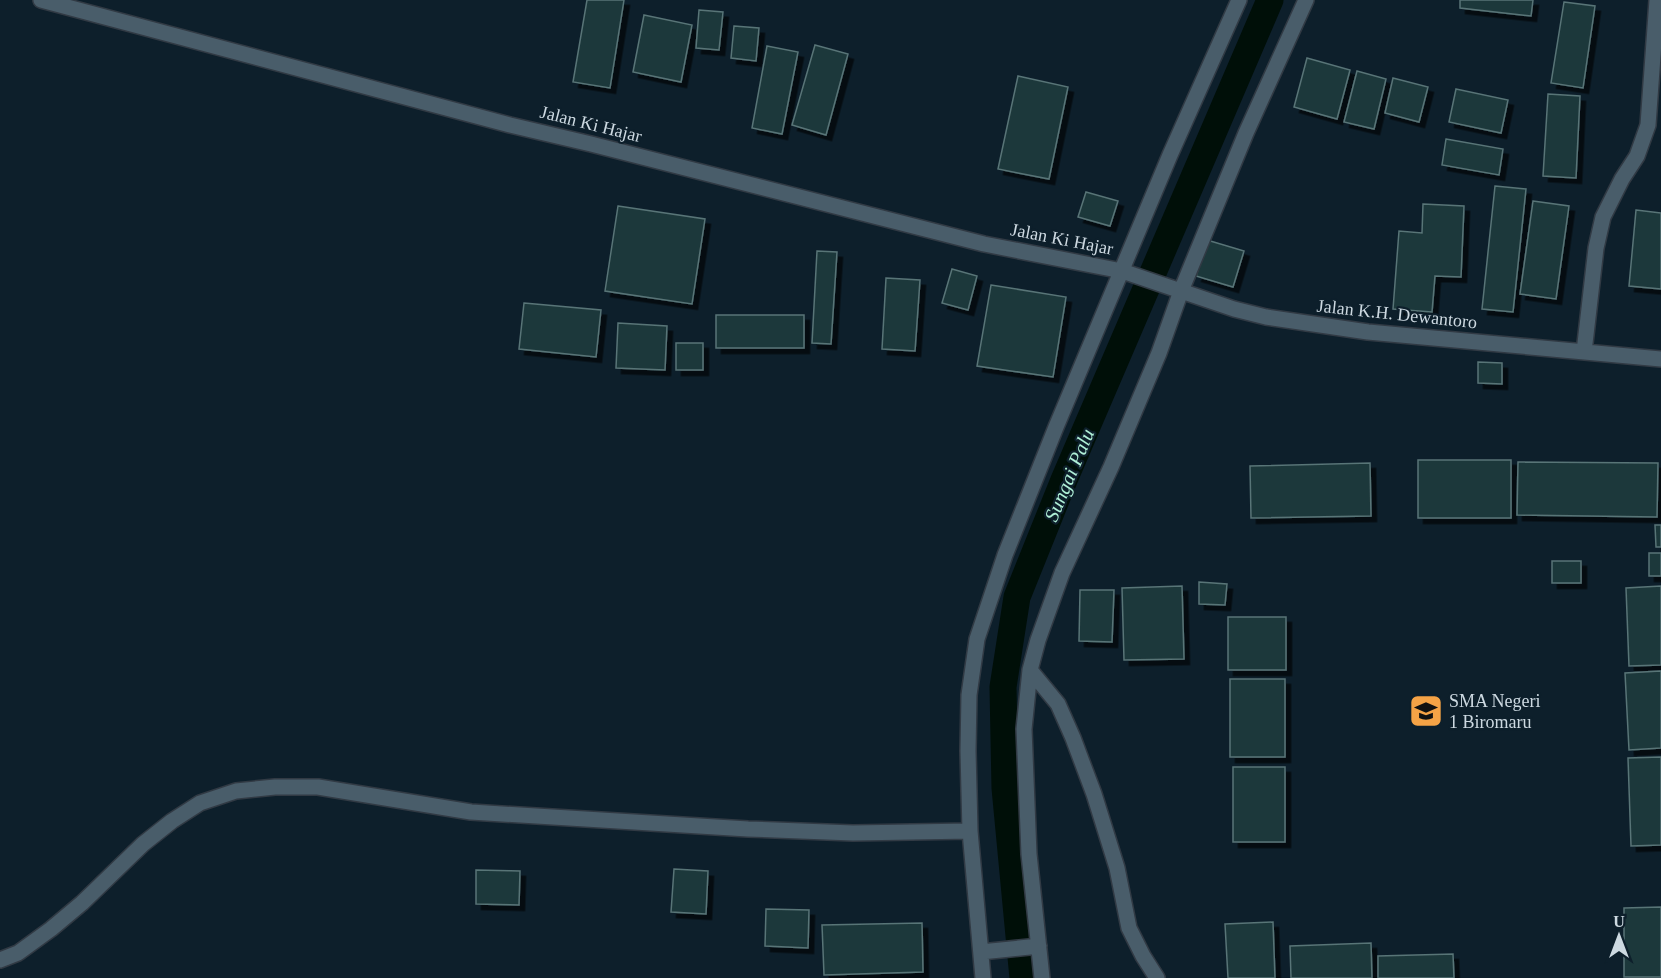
<svg xmlns="http://www.w3.org/2000/svg" width="1661" height="978" viewBox="0 0 1661 978" font-family="'Times New Roman',serif">
<defs>
<filter id="shadow"><feDropShadow dx="5.5" dy="5.5" stdDeviation="0" flood-color="#0009"/></filter>
</defs>
<rect width="100%" height="100%" fill="#0d1f2b"/>
<g fill="none" stroke-linecap="round" stroke-linejoin="round">
<!-- canal -->
<path stroke="#000f08" stroke-width="27" d="M1023,978l-18,-190 -2,-101 14,-90 47,-117 206,-480"/>
</g>
<!-- building -->
<path fill="#1e383b" stroke="#587477" stroke-width="1.5" filter="url(#shadow)" d="M587,0h37l-14,88 -37,-6z
M1460,0h73l-2,16 -71,-8z
M1564,2l31,4 -12,82 -32,-5z
M699,10l24,2 -4,38 -23,-2z
M644,15l48,10 -11,57 -48,-10z
M734,26l25,2 -3,33 -25,-3z
M815,45l33,9 -22,81 -34,-10z
M767,46l31,6 -16,82 -30,-6z
M1307,58l43,12 -13,49 -43,-12z
M1357,71l29,8 -12,50 -30,-7z
M1018,76l50,11 -19,92 -51,-10z
M1393,78l35,9 -9,35 -34,-9z
M1456,89l52,11 -7,33 -52,-11z
M1548,94l32,2 -4,82 -33,-2z
M1446,139l57,10 -4,26 -57,-10z
M1495,186l31,3 -13,123 -31,-3z
M1086,192l32,9 -8,25 -32,-9z
M1533,201l36,5 -13,93 -36,-5z
M1423,204l41,2 -3,71 -26,-1 -3,36 -39,-3 6,-78 23,2z
M618,206l87,13 -13,85 -87,-13z
M1636,210l25,3v76l-32,-3z
M1207,240l37,11 -11,36 -37,-11z
M817,251l20,1 -6,92 -19,-1z
M952,269l25,7 -9,34 -26,-7z
M886,278l34,2 -5,71 -33,-2z
M991,285l75,12 -13,80 -76,-11z
M524,303l77,7 -5,47 -77,-8z
M716,315h88v33h-88z
M618,323l49,3 -2,44 -49,-2z
M676,343h27v27h-27z
M1478,362l24,1v21l-24,-1z
M1418,460h93v58h-93z
M1518,462l140,1 -1,54 -140,-2z
M1370,463l1,53 -120,2 -1,-52z
M1655,525h6v22h-5z
M1649,553h12v23h-12z
M1552,561h29v22h-29z
M1199,582l28,2 -2,21 -26,-1z
M1182,586l2,73 -60,1 -2,-72z
M1661,586v79l-32,1 -3,-78z
M1080,590h34l-2,52 -33,-1z
M1228,617h58v53h-58z
M1661,671v77l-32,2 -4,-77z
M1230,679h55v78h-55z
M1661,757v88l-30,1 -3,-88z
M1233,767h52v75h-52z
M674,869l34,2 -2,43 -35,-2z
M476,870l44,1 -1,34 -43,-1z
M1661,907v70h-37v-69z
M766,909l43,1 -1,38 -43,-2z
M1273,922l2,56h-47l-3,-54z
M922,923l1,49 -99,3 -2,-50z
M1371,943l1,35h-81l-1,-32z
M1453,954l1,24h-76v-22z"/>
<g fill="none" stroke-linecap="round" stroke-linejoin="round">
<defs>
<path id="street" d="M41,0l469,125 81,19 393,100 138,27 112,38 32,8 102,15 293,27
M1584,352l12,-104 7,-31 19,-38 15,-23 11,-31 9,-125
M1030,670l28,34 15,34 21,56 23,74 12,60 14,28 14,22
M981,952l58,-6
M0,960l18,-7 33,-24 31,-26 61,-59 29,-23 28,-18 36,-12 39,-4h43l153,25 277,17 105,4 117,-2
M983,978l-13,-147 -2,-80 1,-56 8,-56 28,-84 51,-128 114,-272 69,-155
M1042,978l-13,-124 -5,-125 6,-59 8,-30 24,-67 49,-106 48,-114 22,-62 65,-158 60,-133"/>
</defs>
<!-- street casing -->
<use href="#street" stroke="#313a44" stroke-width="18"/>
<!-- street -->
<use href="#street" stroke="#495d6a" stroke-width="15"/>
</g>
<!-- icons -->
<defs>
<symbol id="school-square" viewBox="-11 -11 22 22"><rect x="-9" y="-9" width="18" height="18" rx="4" fill="#f5a346" stroke="#0d1f2b"/><path d="M0-5L7-2L0 1L-7-2ZM-4 1L0 2.5L4 1V4Q0 6-4 4Z" fill="#111"/></symbol>
</defs>
<g fill-rule="evenodd">
<use href="#school-square" x="1407" y="692" width="38" height="38"/>
</g>
<g text-anchor="middle" dominant-baseline="central" stroke-width="4.5" stroke-linejoin="round" paint-order="stroke">
<!-- street labels -->
<g font-size="18" fill="#cdd9e1" stroke="#0d1f2b">
<text transform="translate(591 124) rotate(14)">Jalan Ki Hajar</text>
<text transform="translate(1062 239) rotate(11)">Jalan Ki Hajar</text>
<text transform="translate(1397 314) rotate(6)">Jalan K.H. Dewantoro</text>
</g>
<!-- poi labels -->
<g font-size="18" fill="#cdd9e1" stroke="#0d1f2b" text-anchor="start">
<text x="1449" y="701">SMA Negeri<tspan x="1449" dy="21">1 Biromaru</tspan></text>
</g>
<!-- water labels -->
<g font-size="20" font-style="italic" fill="#b0f0d7" stroke="#0d1f2b">
<text transform="translate(1069 475) rotate(-67)">Sungai Palu</text>
</g>
</g>
<!-- north arrow -->
<g transform="translate(1619 936)" stroke="#0d1f2b" stroke-width="4.5" paint-order="stroke">
<path d="M0-4.5L10 22L0 15L-10 22Z" fill="#cdd9e1"/>
<text y="-9" font-size="16" font-weight="bold" text-anchor="middle" fill="#cdd9e1">U</text>
</g>
</svg>
